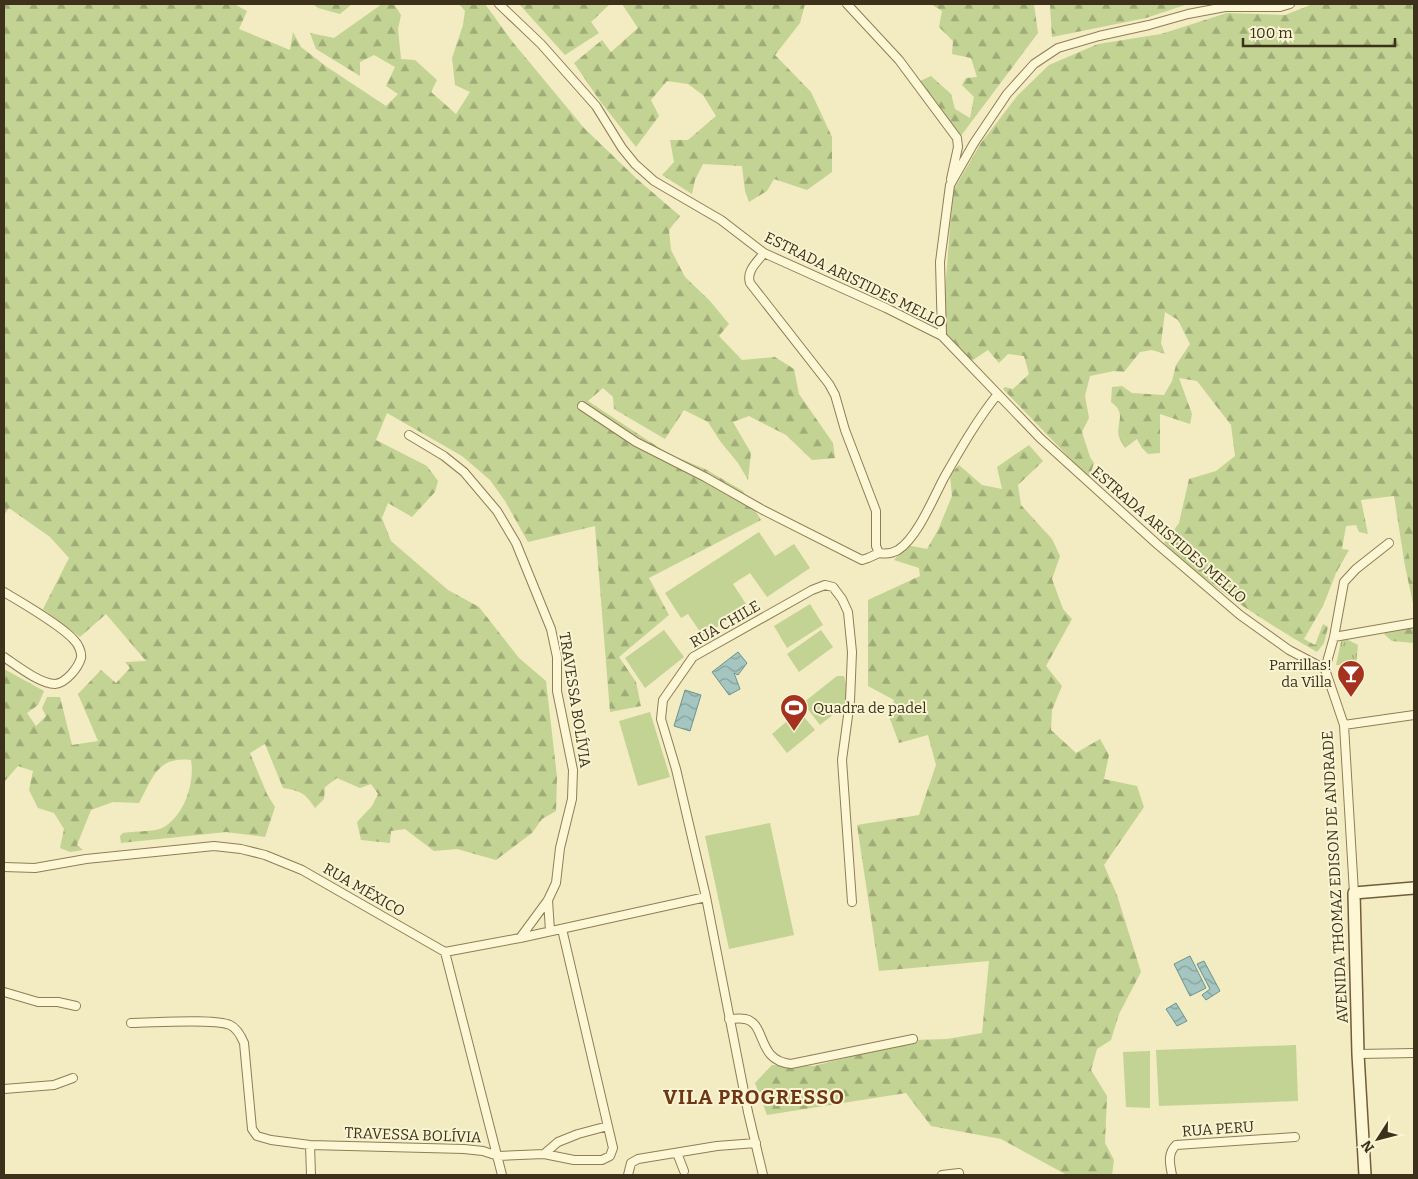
<svg xmlns="http://www.w3.org/2000/svg" width="1418" height="1179" viewBox="0 0 1418 1179" font-family="Bitter,serif">
<defs>
<pattern id="forest-firs" width="22" height="20" patternUnits="userSpaceOnUse" patternTransform="scale(1.25)"><rect width="22" height="20" fill="#c2d393"/><path d="M5 1l3.5 6h-7zM16 11l3.5 6h-7z" fill="#9fac77"/></pattern>
<pattern id="park-tufts" width="24" height="20" patternUnits="userSpaceOnUse" patternTransform="scale(1.25)"><rect width="24" height="20" fill="#c2d393"/><path d="M3 7l-1-3M5 7V3M7 7l1-3M15 17l-1-3M17 17v-4M19 17l1-3" fill="none" stroke="#9fac77"/></pattern>
<pattern id="water-waves" width="16" height="10" patternUnits="userSpaceOnUse" patternTransform="scale(1.25)"><rect width="16" height="10" fill="#a4c5c0"/><path d="M0 5q4-4 8 0t8 0" fill="none" stroke="#87a19b"/></pattern>
</defs>
<rect width="100%" height="100%" fill="#f3ebc1"/>
<!-- forest -->
<path fill="url(#forest-firs)" d="M4,4h230l13,7 -8,18 51,21 3,-18 8,15 26,20 59,39 12,-12 -12,-8 9,-19 -21,-12 -14,7v14l-44,-27 -6,-16 24,5 48,-34h12l7,11 -3,14 3,30 14,1 22,20 -6,12 25,22 14,-22 -15,-7 -3,-27 11,-33 2,-14 -6,-7h26l26,36 73,88 53,51 43,37 -11,14 2,20 14,27 25,24 19,23 -10,12 23,24 33,-3 19,12 5,25 34,49 2,15 -23,2 -26,-25 -37,-19 -16,6 18,31 -3,27 -10,-17 -18,-22 -12,-19 -24,-12 -19,29 -51,-30 -1,-12 -10,-9 -15,13 79,52 38,16 38,22 18,29 -112,58 20,37 -50,42 17,25 5,24 -31,6 -15,-186 -67,16 -23,-41 -15,-21 -28,-24 -75,-43 -11,27 51,26 11,15 -3,11 -23,25 -24,-14 -6,15 9,23 57,49 31,17 40,51 27,23 11,96 -1,34 -14,8 -10,14 -36,27 -39,-11 -23,2 -29,-22 -14,2 -1,12 -29,-3 -4,-18 15,-16 6,-12 -7,-10 -11,4 -23,-10 -12,9 -1,12 -9,9c-10,-15 -14,-17 -32,-20l-18,-44 -15,9 17,41 8,13 -10,30 -39,-5 -105,11 -1,-7 3,-3c10,-2 31,-1 39,-5 22,-11 33,-45 29,-68 -34,-4 -38,18 -52,43l-26,-1 -22,8 -14,35 6,5 -13,2 -10,-4 4,-19 -10,-16 -16,-5 -9,-18 4,-19 -15,-5 -14,16v-113l40,22 -6,14 -11,8 9,13 10,-10 -4,-8 5,-11h13l12,48 26,-4 -20,-47 23,-24 15,13 14,-15 -5,-6 21,-1 -40,-47 -26,23 -37,-28 26,-51 -19,-21 -41,-29 -5,7z
M313,4h39l-12,10 -22,-6z
M519,4h91l-19,18 8,11 -34,22z
M622,4h183l-5,19 -25,32 36,37 21,45v35l-25,18 -33,-11 -7,12 -18,11 -4,-11 -3,-25 -39,-2 -8,16 -3,14 -30,-19 12,-13 -4,-22h18l28,-24 -13,-21 -15,-11 -21,-3 -16,19 8,16 -23,31 -36,-46 -26,-38 28,-23 9,12 27,-24z
M931,4h103l4,29 -78,104 -40,-56 11,-5 20,18 4,15 15,9 4,-21 -12,-12 4,-7 11,-1 -6,-19 -19,-4 1,-13 -14,-14 3,-16z
M1053,4h135l-42,14 -94,19 -2,-32z
M1313,4h101v604l-9,-42 -11,-70 -33,4 7,34 -9,-2 -3,-7 -10,1 -4,23 7,1 -13,23 -13,33 -19,33 11,6 8,-21 5,3 -4,16 -7,9c-53,-31 -108,-65 -153,-109l15,-20 10,-44 27,-8 19,-15 -4,-31 -34,-44 -18,-3 13,36 -2,10 -30,-10v39l-12,1 -6,-6 -5,-9 -12,9c-2,-4 -5,-8 -6,-11 -4,-13 9,-23 -8,-35l1,-15 10,-1 10,7 32,2 8,-14 4,-16 14,-21 -12,-24 -13,-8 -4,31 4,11 -13,-4 -12,2 -16,20 -10,-1 -24,5 -5,20 4,22 -7,14 8,25 4,6 -5,15 -86,-89 2,-2 8,2 16,-15 -5,-18 -16,-2 -9,9 -11,-13 -18,12 -24,-29 -1,-40 5,-67 4,-37 27,-46 37,-48 31,-30 49,-21 63,-10 66,-21 58,2z
M1029,445l14,16 -25,24 3,20 31,34 8,17 -8,23 11,30 9,10 -26,47 16,20 -10,24 -1,20 25,23 24,-14 9,16 -5,24 33,7 7,21 -40,58 13,30 24,77 -22,42 -8,26 -14,9 -6,21 16,26 -2,47 9,17 -2,15h-45l-66,-36 -70,-13 -25,-33 -139,22 -12,-32 17,-18 42,1 100,-26 33,-1 35,-6 7,-72 -110,10 -22,-146 62,-10 17,-50 -8,-30 -29,8 -9,-24 4,-19 -26,-14v-86l52,-24 -1,-8 -25,-8 12,-15 21,4 11,-19 14,-34 -2,-21 9,-10 23,20 20,4 -5,-22z
M1414,621v22l-22,-2 -8,-7z"/>
<!-- park -->
<path fill="url(#park-tufts)" d="M1342,637l16,8 -2,20h-20z"/>
<!-- garden -->
<path fill="#c2d393" d="M759,532l16,24 19,-12 16,24 -43,29 -17,-24 -17,11 15,23 -45,29 -15,-22 -7,4 -16,-25z
M1406,544h8v34z
M810,604l13,21 -36,23 -13,-22z
M664,630l20,27 -39,31 -20,-30z
M821,630l12,17 -34,25 -12,-18z
M837,676h7l6,25 -30,24 -17,-22z
M799,711l16,19 -28,23 -15,-19z
M650,712l20,65 -32,9 -19,-65z
M770,823l24,112 -65,14 -24,-113z
M1296,1045l2,56 -139,5 -3,-56z
M1150,1051v57l-24,-1 -3,-55z"/>
<!-- water -->
<path fill="url(#water-waves)" stroke="#6a9490" d="M738,652l9,11 -9,12 -4,-2 6,16 -11,6 -17,-23z
M685,690l16,5 -11,36 -16,-5z
M1190,956l16,32 -16,8 -16,-32z
M1204,961l16,30 -14,9 -4,-5 8,-6 -13,-25z
M1176,1003l11,18 -10,5 -11,-17z"/>
<g fill="none" stroke-linecap="round" stroke-linejoin="round">
<defs>
<path id="street" d="M499,4l42,40 55,62 26,42 13,16 19,17 67,39 43,33 122,55 56,28 98,102 117,106 83,71 49,35 36,19
M847,4l52,56 58,78 1,9 -7,32
M764,253c-7,9 -18,18 -14,30l79,101 6,11 10,35 31,81v35l3,7c6,1 14,0 19,-3 20,-13 36,-54 47,-74 16,-28 32,-56 52,-81
M942,336l-2,-74 10,-77 24,-42 33,-49 27,-30 24,-16 41,-12 50,-11 39,-11 37,-7h55l10,-3
M582,406l54,36 69,35 58,33 99,50 6,-2 11,-5
M409,435l35,21 20,16 33,39 19,32 35,86 6,28v34l16,79 -1,29 -12,49 -4,35 -8,17 -28,38
M4,592c18,11 57,33 70,48 4,4 8,12 7,18 -3,10 -15,25 -26,26 -15,0 -39,-19 -51,-27
M1334,637l80,-14
M1344,725l70,-10
M4,867l31,1 51,-9 128,-13 27,3 24,6 37,15 143,82 75,-14 186,-41
M1354,893l-10,-168 -19,-56 9,-32 10,-55 12,-13 33,-26
M548,900l2,31
M445,952l57,223
M4,992l34,10h20l18,4
M729,1019c5,0 11,-1 16,0 22,4 11,42 46,45l122,-25
M131,1023c21,0 83,-5 99,2 7,3 11,11 14,18l8,86 5,7 14,4 39,5 154,4 19,2 15,5 46,-2 30,6h28l8,-4 3,-8 -51,-219
M1358,1054l56,-1
M4,1089l50,-4 19,-7
M310,1145l1,30
M677,1153l7,18
M544,1154l14,-12 20,-8 30,-8
M628,1175l3,-12 7,-4 79,-13 39,-3
M763,1175l-15,-63 -42,-215 -30,-128 -15,-50 2,-19 30,-43 119,-67 13,-5 8,2 9,12 6,13 4,40 -2,49 -8,59 10,142
M942,1175l17,-2
M1172,1175c-2,-11 -5,-21 4,-30l119,-8"/>
<path id="secondary" d="M1365,1175l-7,-121 -4,-161 60,-5"/>
</defs>
<!-- street casing -->
<use href="#street" stroke="#8f7d56" stroke-width="10"/>
<!-- secondary casing -->
<use href="#secondary" stroke="#715d39" stroke-width="14"/>
<!-- street -->
<use href="#street" stroke="#fdf7d6" stroke-width="8"/>
<!-- secondary -->
<use href="#secondary" stroke="#fdf7d6" stroke-width="11"/>
</g>
<!-- icons -->
<defs>
<symbol id="bar-pin" viewBox="-11 -11 22 30"><path d="M0 17L-7.5 6A9.5 9.5 0 1 1 7.5 6Z" fill="#a5311f" stroke="#f9f4d2"/><path d="M-6-5H6L.8 .8V4.5H3.5V6h-7V4.5H-.8V.8Z" fill="#fff"/></symbol>
<symbol id="stadium-pin" viewBox="-11 -11 22 30"><path d="M0 17L-7.5 6A9.5 9.5 0 1 1 7.5 6Z" fill="#a5311f" stroke="#f9f4d2"/><path d="M0-5a6.5 5 0 1 0 0 10a6.5 5 0 1 0 0-10ZM-3.5-1.8h7v3.6h-7Z" fill="#fff"/></symbol>
</defs>
<g fill-rule="evenodd">
<use href="#bar-pin" x="1335" y="658" width="32" height="43"/>
<use href="#stadium-pin" x="778" y="692" width="32" height="43"/>
</g>
<g text-anchor="middle" dominant-baseline="central" stroke-width="4" stroke-linejoin="round" paint-order="stroke">
<!-- street labels -->
<g font-size="15" fill="#3d311c" stroke="#f9f4d2">
<text transform="translate(855 280) rotate(26)">ESTRADA ARISTIDES MELLO</text>
<text transform="translate(1169 535) rotate(41)">ESTRADA ARISTIDES MELLO</text>
<text transform="translate(725 624) rotate(-30)">RUA CHILE</text>
<text transform="translate(575 700) rotate(81)">TRAVESSA BOLÍVIA</text>
<text transform="translate(1335 877) rotate(-93)">AVENIDA THOMAZ EDISON DE ANDRADE</text>
<text transform="translate(364 890) rotate(30)">RUA MÉXICO</text>
<text transform="translate(1218 1129) rotate(-4)">RUA PERU</text>
<text transform="translate(413 1135) rotate(2)">TRAVESSA BOLÍVIA</text>
</g>
<!-- poi labels -->
<g font-size="15" fill="#3d311c" stroke="#f9f4d2" text-anchor="end">
<text x="1332" y="665">Parrillas!<tspan x="1332" dy="17">da Villa</tspan></text>
<text x="813" y="708" text-anchor="start">Quadra de padel</text>
</g>
<!-- district labels -->
<g font-size="20" font-weight="bold" letter-spacing="1" fill="#6f3616" stroke="#f9f4d2">
<text x="754" y="1097">VILA PROGRESSO</text>
</g>
</g>
<!-- border -->
<rect width="1418" height="1179" fill="none" stroke="#3d311c" stroke-width="10"/>
<!-- north arrow -->
<g transform="translate(1378 1139) rotate(234)" stroke="#f9f4d2" stroke-width="4" paint-order="stroke">
<path d="M0-4L9 19L0 12L-9 19Z" fill="#3d311c"/>
<text y="-8" font-size="14" font-weight="bold" text-anchor="middle" fill="#3d311c">N</text>
</g>
<!-- scale -->
<path d="M1243 38v8h152v-8" fill="none" stroke="#3d311c" stroke-width="2.5"/>
<text x="1250" y="38" font-size="15" fill="#3d311c" stroke="#f9f4d2" stroke-width="4" paint-order="stroke">100 m</text>
</svg>
